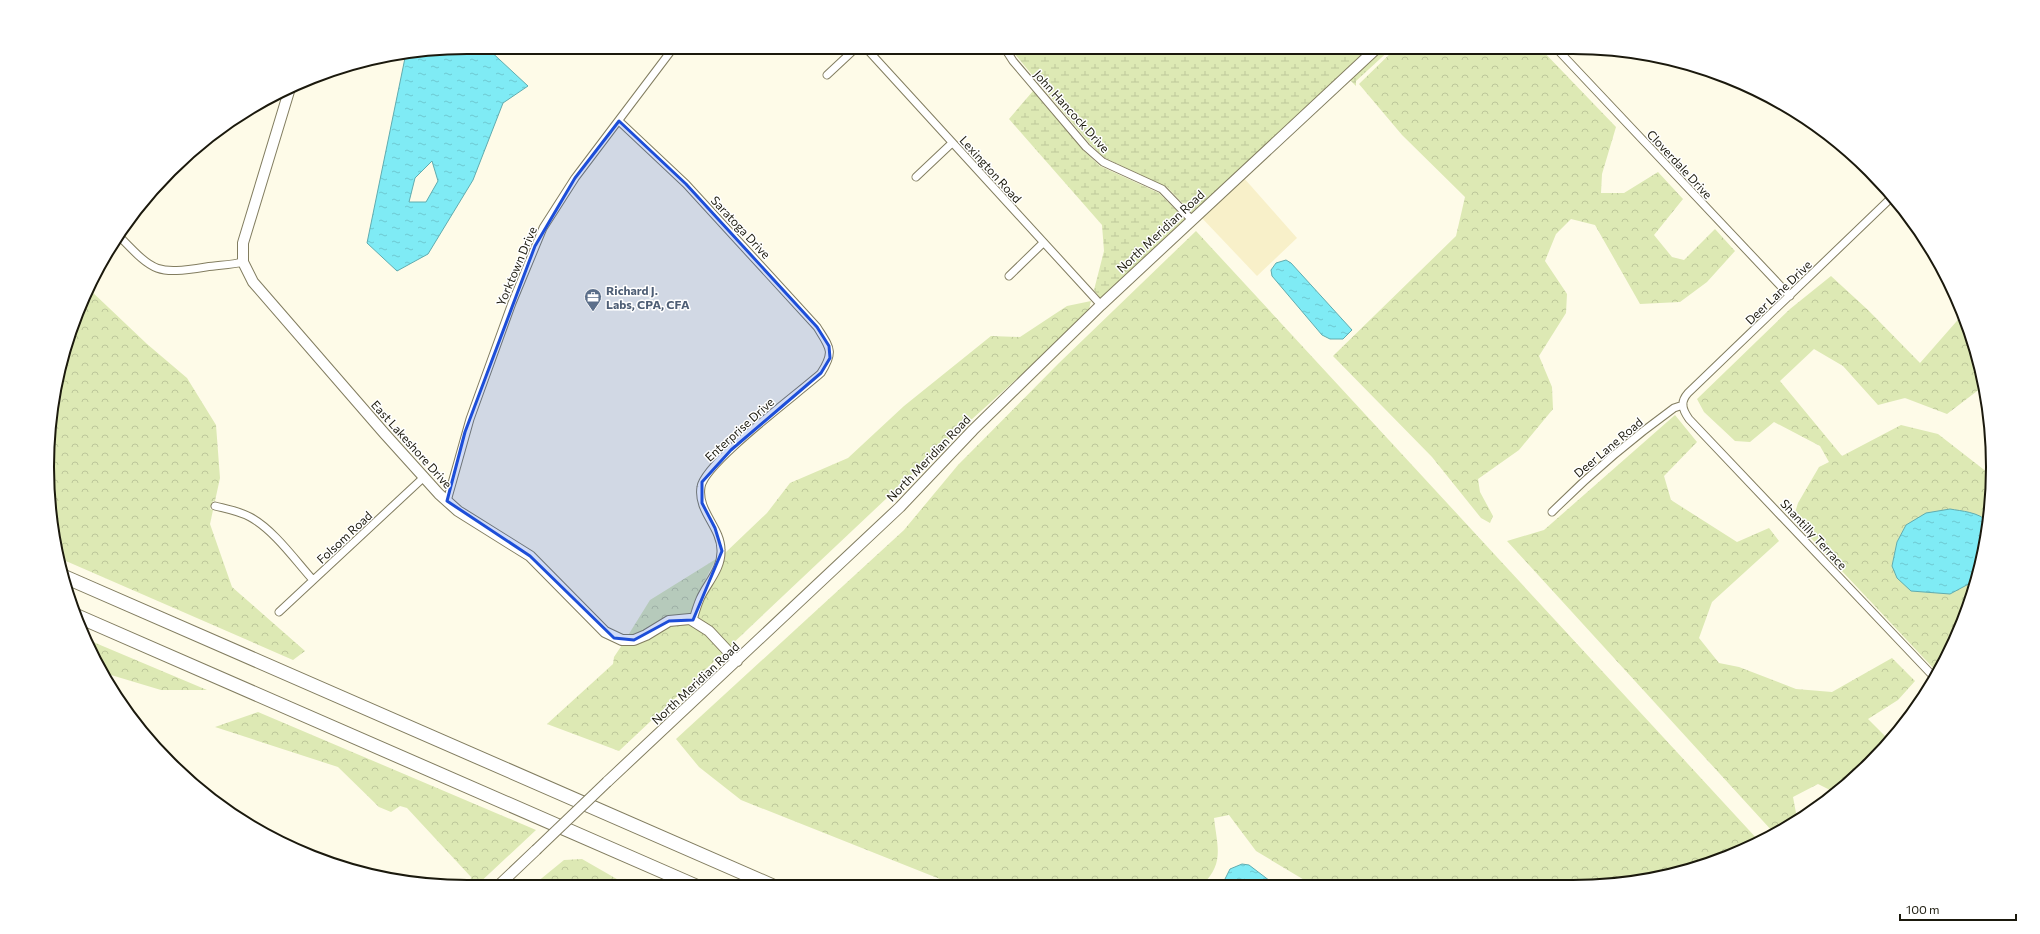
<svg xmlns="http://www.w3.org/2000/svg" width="2040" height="934" viewBox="0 0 2040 934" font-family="Commissioner,sans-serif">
<defs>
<pattern id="forest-crowns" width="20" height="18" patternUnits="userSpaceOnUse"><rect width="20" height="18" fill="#dde9b4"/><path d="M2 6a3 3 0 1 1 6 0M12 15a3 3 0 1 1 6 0" fill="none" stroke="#bdc79a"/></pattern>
<pattern id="wetland-marsh" width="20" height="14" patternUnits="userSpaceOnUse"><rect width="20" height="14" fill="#dde9b4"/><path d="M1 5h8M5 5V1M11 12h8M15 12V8" fill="none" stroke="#bdc79a"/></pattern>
<pattern id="water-ripples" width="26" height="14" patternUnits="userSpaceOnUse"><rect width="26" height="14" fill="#7febf5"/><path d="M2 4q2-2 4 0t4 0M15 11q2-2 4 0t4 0" fill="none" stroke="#6dc9d1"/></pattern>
</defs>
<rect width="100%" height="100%" fill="#fefbe8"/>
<!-- built -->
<path fill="#f8f0c9" d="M1243,177l54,61 -40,38 -57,-60z"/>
<!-- forest -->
<path fill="url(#forest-crowns)" d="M1397,47h142l77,80 -14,47 -1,19h23l34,-21 25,27 -29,36 18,22 12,3 31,-31 20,22 -28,31 -27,20 -40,2 -45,-79 -24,-6 -15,15 -11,27 22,33 -1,19 -27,43 13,31 1,22 -34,41 -41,29 2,13 13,24 -3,7 -9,-5 -49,-61 -99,-101 123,-120 9,-39 -63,-62 -43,-51z
M1196,231l563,610 -25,14 -106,28 -317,1 -55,-33 -27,-36 -15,3c3,27 11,46 -12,67h-247l-214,-85 -42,-33 -23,-28 228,-209 54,-65 101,-102z
M1831,276l37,34 52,53 43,-49 22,71 -38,29 -42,-16 -27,7 -35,-39 -29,-17 -34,32 62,75 59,-31 37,9 54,42 -4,46 -3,-3 -79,6 -9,17 -5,24 58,28 26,-14 -15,48 -25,43 -143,-152 5,-16 21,-36 10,-5 -9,-16 -46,-24 -24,20 -15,-1 -31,-29 -7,-13 93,-90z
M89,289l58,55 40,34 29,47 4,53 -5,23h-2l-3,8 3,1 -3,14 22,63 73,64 -12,9 -234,-102 -8,-36 -4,-55 8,-82 14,-53z
M1091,301l-3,12 -27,26 -119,107 -213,201 -17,-19 -14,-11 5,-16 18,-31 4,-17 42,-40 23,-30 58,-25 56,-52 87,-70 29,1 47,-31z
M1675,415l22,27 -33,34 7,24 66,42 32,-14 10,13 -67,61 -13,36 20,25 20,4 57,22 36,3 60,-34 23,23 -17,19 -30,19 21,21 -53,53 -18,-9 -25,13 3,16 3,4 -26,15 -266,-291 37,-11z
M716,559l-20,39 -6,17c-25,-4 -39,18 -63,22l23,-37z
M670,624h21l14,11 18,18 -104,98 -72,-27 66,-60 1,-7 8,-12 12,-1z
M86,639l121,51h-46l-60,-18z
M258,712l278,118 -61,57h-9l4,-4 1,-6 -64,-69 -7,-2 -9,6 -12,-5 -41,-40 -123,-40z
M582,859l47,27 -98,1 33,-27z"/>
<!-- wetland -->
<path fill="url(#wetland-marsh)" d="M1009,47h363l-180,166 -25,-26 -62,-29 -15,-14z
M1384,47h9l-37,34v5l-7,-7z
M1033,91l50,59 17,16 59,27 26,26 -84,80 -7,-9 10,-39 -2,-26 -93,-106z"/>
<!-- water -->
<path fill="url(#water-ripples)" stroke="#61acaf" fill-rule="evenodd" d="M467,47h19l42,39 -25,17 -30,77 -45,74 -31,17 -30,-28 39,-190zM432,161l6,20 -12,21h-17l6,-24z
M1286,260l5,3 61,67 -9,9h-13l-8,-4 -50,-59 -1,-6 5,-7z
M1950,509c11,2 29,3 38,13l-3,27 -9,31 -26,14 -39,-3 -14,-13 -5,-12 5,-24 9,-17 20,-12z
M1242,864l7,1 25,19 -52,1 8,-16z"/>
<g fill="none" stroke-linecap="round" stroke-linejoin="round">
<defs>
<path id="street" d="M865,47l236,258
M1004,47l9,14 73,86 17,15 59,27 29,30
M1555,47l235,249
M827,75l30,-28
M619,121l67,63 131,143c13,21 18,24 4,46 -22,20 -117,90 -120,114 -4,24 20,40 20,63 1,19 -14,33 -21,49 -3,7 -5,14 -7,21
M916,177l36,-34
M1892,197l-204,196c-8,9 -6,16 1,26l244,257
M118,235c36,37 37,40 88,32 13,-2 25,-2 37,-5
M1009,276l34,-33
M447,501l23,-82 42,-116 31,-75 32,-50 99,-131
M215,506c12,3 24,5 35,11 24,13 45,43 63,63
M1552,512c38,-38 79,-73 122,-104l9,-3
M279,612l144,-134
M135,721l2,3"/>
<path id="secondary" d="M290,88l-47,155v19l10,20 131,151 55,61 19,17 72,45 75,76 17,8h12l12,-5 23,-14 21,-2 19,12 28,30
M607,782l293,-275 73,-77 128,-125 277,-258
M497,887l39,-37"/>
<path id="highway" d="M63,576l710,310
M75,615l621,271"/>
</defs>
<!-- street casing -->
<use href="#street" stroke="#827d60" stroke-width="9"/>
<!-- secondary casing -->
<use href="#secondary" stroke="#827d60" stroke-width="12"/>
<!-- highway casing -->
<use href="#highway" stroke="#827d60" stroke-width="15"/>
<!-- street -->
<use href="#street" stroke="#fff" stroke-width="7"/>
<!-- secondary -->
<use href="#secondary" stroke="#fff" stroke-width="10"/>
<!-- highway -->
<use href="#highway" stroke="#fff" stroke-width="13"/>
<defs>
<path id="secondary-bridge" d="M536,850l71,-68"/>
</defs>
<!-- secondary-bridge casing -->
<use href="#secondary-bridge" stroke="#827d60" stroke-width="12" stroke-linecap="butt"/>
<!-- secondary-bridge -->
<use href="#secondary-bridge" stroke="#fff" stroke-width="10"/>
</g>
<!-- marked area -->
<path fill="#1d4ed8" fill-opacity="0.2" stroke="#1d4ed8" stroke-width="3" stroke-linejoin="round" d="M619,121l67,63 131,143 12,19 1,12 -9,15 -90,77 -29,32v21l13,25 7,23 -29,69 -24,1 -35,19 -20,-2 -84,-82 -83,-55 18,-69 70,-186 40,-68z"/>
<!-- icons -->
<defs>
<symbol id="office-pin" viewBox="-11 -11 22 30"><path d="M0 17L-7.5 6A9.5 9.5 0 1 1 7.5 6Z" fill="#5c6f8a" stroke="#fff"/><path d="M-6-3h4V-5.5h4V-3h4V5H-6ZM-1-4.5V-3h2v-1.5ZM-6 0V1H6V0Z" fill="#fff"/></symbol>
</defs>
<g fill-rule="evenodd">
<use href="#office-pin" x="583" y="287" width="20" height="27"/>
</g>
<g text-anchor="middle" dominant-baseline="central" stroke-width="3" stroke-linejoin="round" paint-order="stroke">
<!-- street labels -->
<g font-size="12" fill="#1b190d" stroke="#fff">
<text transform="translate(1072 111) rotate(48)">John Hancock Drive</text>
<text transform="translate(1680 164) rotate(47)">Cloverdale Drive</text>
<text transform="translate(991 169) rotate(48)">Lexington Road</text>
<text transform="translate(741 227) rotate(47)">Saratoga Drive</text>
<text transform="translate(1160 231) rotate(-43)">North Meridian Road</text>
<text transform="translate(516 266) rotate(-67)">Yorktown Drive</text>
<text transform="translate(1778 292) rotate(-44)">Deer Lane Drive</text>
<text transform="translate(739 429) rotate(-42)">Enterprise Drive</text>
<text transform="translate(412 444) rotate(48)">East Lakeshore Drive</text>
<text transform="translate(1608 447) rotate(-40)">Deer Lane Road</text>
<text transform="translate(928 458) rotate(-46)">North Meridian Road</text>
<text transform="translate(1814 534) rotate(47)">Shantilly Terrace</text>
<text transform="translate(344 537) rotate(-43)">Folsom Road</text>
<text transform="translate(695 683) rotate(-43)">North Meridian Road</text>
</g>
<!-- service labels -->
<g font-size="12" font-weight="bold" fill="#4e5e75" stroke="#fff" text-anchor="start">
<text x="606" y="290">Richard J.<tspan x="606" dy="14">Labs, CPA, CFA</tspan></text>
</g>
</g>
<!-- crop -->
<path d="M0 0H2040V934H0ZM467 54H1573A413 413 0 0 1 1986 467V467A413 413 0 0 1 1573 880H467A413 413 0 0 1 54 467V467A413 413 0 0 1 467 54Z" fill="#fff" fill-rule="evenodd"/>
<path fill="none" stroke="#1b190d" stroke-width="2" d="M467 54H1573A413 413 0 0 1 1986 467V467A413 413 0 0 1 1573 880H467A413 413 0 0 1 54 467V467A413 413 0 0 1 467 54Z"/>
<!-- scale -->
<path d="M1900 914v6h116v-6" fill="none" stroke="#1b190d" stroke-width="2"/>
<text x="1906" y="914" font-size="12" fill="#1b190d" stroke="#ffffff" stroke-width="3" paint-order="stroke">100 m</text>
</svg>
